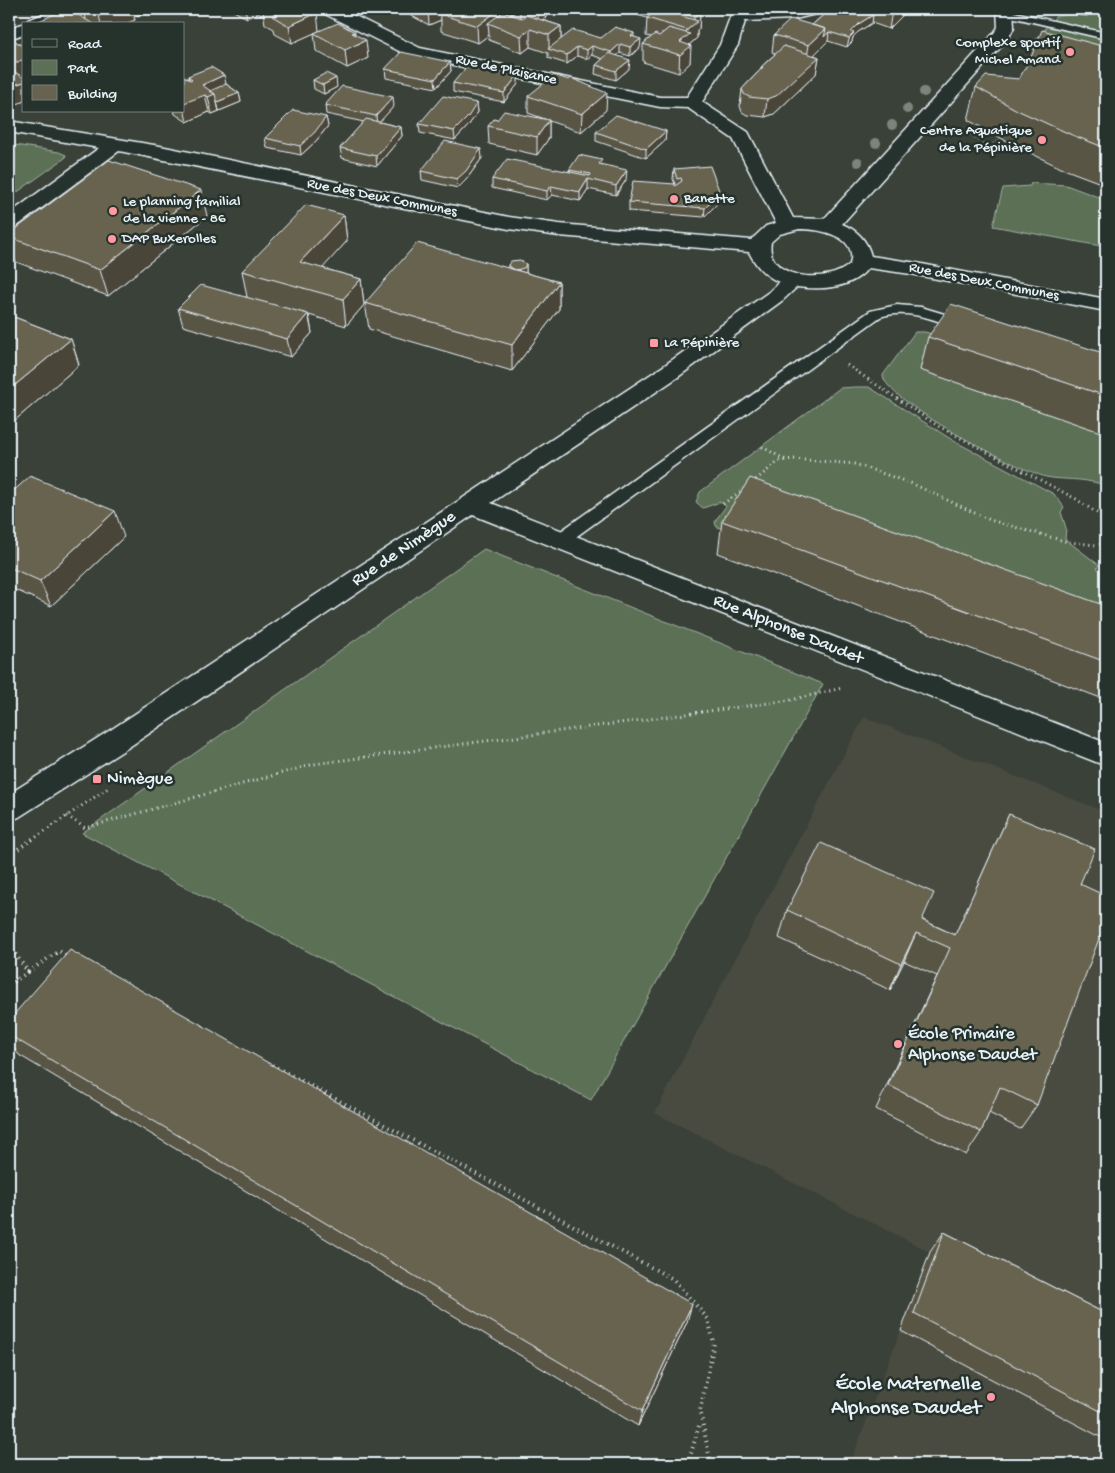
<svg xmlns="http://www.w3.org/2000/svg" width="1115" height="1473" viewBox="0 0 1115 1473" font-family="'Gochi Hand',sans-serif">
<rect width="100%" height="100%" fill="#3a4138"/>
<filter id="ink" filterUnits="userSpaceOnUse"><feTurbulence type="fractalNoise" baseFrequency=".02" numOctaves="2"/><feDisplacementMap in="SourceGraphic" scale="10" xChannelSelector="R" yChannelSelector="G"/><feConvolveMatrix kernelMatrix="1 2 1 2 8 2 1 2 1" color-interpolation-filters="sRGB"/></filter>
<g filter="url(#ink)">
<!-- built -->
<path fill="#484b3f" d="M864,717l242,95v652h-256l80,-212 -275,-139 71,-137z"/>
<!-- green -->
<path fill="#5b7054" stroke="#a2b0a6" d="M1082,9h24v73l-73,-20 1,-20 22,-26 24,-3z
M9,144l50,8 7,3 -1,3 -56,40z
M1031,183l35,2 40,15v47l-113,-21 10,-38 27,-2z
M915,332h10l17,5 164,97v51c-8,-2 -17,-4 -26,-5 -11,-1 -24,-1 -34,-3 -27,-7 -163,-77 -163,-102z
M855,387h14l85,54 100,53 10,13 -3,5 5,16 -1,11 34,26 -2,3 9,7v69l-382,-114 -8,-4 -1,-5 11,-15 -6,-4 -17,6 -7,-6 4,-10 140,-104z
M484,549l339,135 -232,416 -509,-267z"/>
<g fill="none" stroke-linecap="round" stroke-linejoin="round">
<defs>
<path id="service" d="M1006,10l100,23v6l-104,-24 -2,-2 2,-2z
M897,305l24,2 50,15 2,3 -2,3 -5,2c-29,-8 -56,-23 -86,-13l-314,227 -6,2 -6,-2 -2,-4 2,-4 316,-225z"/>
<path id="minor" d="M57,9h22l-2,4 -28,11h-25v10l-15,5v-11l17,-5 2,-3z
M321,9h20l79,39 240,49h27l33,-52 12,-33 90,-3 -2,4 -25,6 -50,2 -7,24 -36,57 46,30 45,86 31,1 170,-186 4,-6 -1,-18h16l1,18 -6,12 -166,185c15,6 25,16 29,32l40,6 195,37v12l-195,-37 -43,-6c-16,21 -47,22 -71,19l-14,13 -105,77 -187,126 615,240v23l-633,-251 -341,230 -113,72 -10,4v-27l103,-65 550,-362 107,-75 10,-10c-15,-7 -23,-16 -30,-30l-190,-16 -50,-7 -390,-78 -103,76 -7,2v-15l90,-66 -90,-16v-11l151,25 349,71 50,7 192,16 15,-14 10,-3 -43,-84 -45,-31 -28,-1 -251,-51 -86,-43zM799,229c19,0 60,6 51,35 -21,21 -86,16 -79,-22l9,-8z"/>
</defs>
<!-- service casing -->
<use href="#service" stroke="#e8f1f8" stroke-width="3"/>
<!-- minor casing -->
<use href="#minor" stroke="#e8f1f8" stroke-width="3"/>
<!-- path-far2 -->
<path stroke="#e8f1f8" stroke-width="2" stroke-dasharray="0.5 2.5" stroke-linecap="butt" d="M957,127l31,19 13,-7"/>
<!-- path-far1 -->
<path stroke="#e8f1f8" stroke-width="3" stroke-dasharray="1 4" stroke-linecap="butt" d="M847,365l91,61 138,73 30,20
M762,447l24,13
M752,483l27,-22 14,-2 62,5 58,20 77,36 78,22 28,3 10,-2
M723,504l22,-16
M67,816l18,12 229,-64 477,-64 51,-12
M32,840l76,-52"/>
<!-- path -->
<path stroke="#e8f1f8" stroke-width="4" stroke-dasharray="1 4.5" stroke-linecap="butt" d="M9,855l25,-17
M9,945l19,27 -19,13
M28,972l31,-21 9,5
M272,1065l401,214 35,40 6,24 -14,68 11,53
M688,1464l12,-42"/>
<!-- service -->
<use href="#service" fill="#26332d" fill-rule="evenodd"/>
<!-- minor -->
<use href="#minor" fill="#26332d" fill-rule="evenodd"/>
</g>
<!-- trees -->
<g fill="#7b857d">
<circle cx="924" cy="92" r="5"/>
<circle cx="907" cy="109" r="5"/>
<circle cx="892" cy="125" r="5"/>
<circle cx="876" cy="143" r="5"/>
<circle cx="858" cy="162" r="5"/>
</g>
<!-- wall -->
<path fill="#595545" stroke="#e8f1f8" d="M84,9h67l1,1 -18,7 1,3 -10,4h-93l54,-5z
M230,9h79l10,22 36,3 13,24 -21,10 -31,-17 -2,-18 -22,10 -17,-9 -1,-5 -9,-5 -2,-13 -16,7z
M408,9h142v5l-8,6 19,6v13l40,-1 33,-5v4l6,11 -10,8 -10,-3 -3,3 12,13 -13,11 -21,-6 1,-9 7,-6 -11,-4 -5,4 -10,-3 -10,8 -19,-6v-5l-18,-6 -8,6 -33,-13v-5l-11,8 -37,-12v-11l-12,5 -21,-11z
M622,9h10l-3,2z
M637,9h66v2l-3,2 -1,16 -2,2v7l-8,7 1,18 -11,10 -36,-11v-18l8,-7 -5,-1 1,-18 -10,-3z
M830,9h78v1l-19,19 -17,-6 -14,9 -5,5 -1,5 -5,5 -19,-6 -14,14 5,2 -3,17 -42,40 -9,3 -18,-2 -5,-3 -2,-6 2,-17 19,-20v-2l14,-13 -3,-2 2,-17 38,-10z
M1080,9h16v3l-7,-1 -2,5 -8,-1z
M9,37l15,10v54l-7,3 -8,-6z
M1099,45l7,2v138l-45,-17 -53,-26 -40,-22 8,-33 43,-8z
M450,62l1,9 -15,17 -50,-10 -1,-9z
M184,76l5,3 -1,-3 38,8 13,9 2,9 -29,12 -3,-2 -22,10 -12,-8 -1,-3h10z
M313,80l24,7 -13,7 -10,-5z
M453,83l65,1 -14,18 -51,-10z
M528,96l78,14 -25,22 -32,-11v17l-12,17 -48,-11 -1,-18 9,-6 48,-1 -17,-6z
M477,103l1,9 -10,14 -13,14 -35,-7 -1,-9z
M325,105l69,1 -15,16 22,5 1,9 -25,30 -35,-8 -2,-10 24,-26 -38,-8z
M326,117l2,9 -12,15 -15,14 -34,-7 -2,-10z
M666,131l-1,10 -19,17 -50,-17v-9z
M482,158l-16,22 -8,8 -36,-8 -1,-9z
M602,165l24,15 -10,15 -28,-6 -8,12 -28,-6 -5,5 -55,-12v-9l77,-7v-2z
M674,169l46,24 -1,9 -15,15 -75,-6v-9l46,-18 -2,-5z
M344,215l3,26 -25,27 39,11 3,26 -18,21 -37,-11 3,18 -21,24 -108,-31 -5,-18 69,-11 -5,-26z
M207,216l-99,80 -92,-34 -7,-19v-9z
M526,264v9l33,9v27l-47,62 -143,-42 -4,-26 143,-35v-3z
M9,315l62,24 8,26 -66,57 -4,-2z
M928,337l178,17v80l-186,-64z
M9,495l115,42 -73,69 -42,-19z
M722,521l384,85v94l-388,-147z
M1009,814l71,70 -43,221 -17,24 -31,-16 -8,19 -15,23 -90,-46 61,-133 -33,-15 -14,29 -111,-52 8,-28 136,10 32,15z
M9,1020l678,302 -49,104 -619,-371 -10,-14z
M944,1232l162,82v126l-205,-109 29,-79z"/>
<!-- shaded-wall -->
<path fill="#484538" stroke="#e8f1f8" d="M9,9h14l-13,5z
M102,9h49l1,1 -18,7 1,3 -10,4h-24l-2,-9z
M245,9h17l1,2 -16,7z
M428,9h34l-22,5 1,6 -12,5z
M500,9l1,17 -13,-3 1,12 -11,8 -1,-17z
M519,9h1v8l-8,6v-9z
M545,9h5v5l-12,9v-9z
M663,9h11l-12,14z
M693,9h10v2l-3,2 -1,16 -2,2v7l-8,7 2,1 -1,17 -11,10 1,-31 6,-5 1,-7 7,-6v-7l-2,-1z
M895,9h13v1l-19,19 3,-18z
M317,13l2,18 -27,12 -3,-17z
M873,15l-1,8 -14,9 -5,5 -1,5 -5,5 4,-15 9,-9z
M561,26v17l-12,6v-14z
M530,29v18l-8,6 -1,-17z
M826,29l3,3 -1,9 -22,22 3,-18z
M355,32l1,13 10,-5 2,18 -21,10 -2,-18 7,-17z
M641,39l-1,9 -10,8v-9z
M620,44v9l-9,8v-9z
M592,46v9l-5,4v-9z
M577,47v9l-10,8v-9z
M819,57l-3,17 -42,40 -9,3 2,-18z
M24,59v20l-15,-7v-6z
M630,60l-1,9 -13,11v-9z
M450,62l1,9 -15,17 -1,-9z
M224,75l4,18 -12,5 3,13 -7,3 -4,-17 -3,-2 4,17 -22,10 -3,-14v-5l18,-18z
M518,75v9l-14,18v-9z
M336,78l1,9 -13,7 -1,-9z
M24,82v19l-7,3 -6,-18z
M239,93l2,9 -22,9 -2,-9z
M607,93l-1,17 -25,22 1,-18z
M393,97l1,9 -17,19 -1,-9z
M477,103l1,9 -10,14 -13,14 -1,-9z
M326,117l2,9 -12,15 -15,14 -1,-9z
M549,120v18l-12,17v-18z
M401,127l1,9 -25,30 -1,-10z
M666,131l-1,10 -19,17v-9z
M481,149l1,9 -16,22 -8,8 -1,-9z
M627,170l-1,10 -10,15v-9z
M588,179v10l-8,12v-9z
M551,186l1,9 -5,5v-9z
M201,190l6,26 -99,80 -8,-26z
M720,193l-1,9 -15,15 1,-9z
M344,215l3,26 -43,48 -4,-27z
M526,264v9l-10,-3z
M361,279l3,26 -18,21 -3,-27z
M559,282v27l-47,62v-26z
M308,314l4,19 -21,24 -4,-18z
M71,339l8,26 -66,57 -4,-11v-21z
M115,511l9,26 -73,69 -11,-25z
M916,933l-12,28 -14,29 11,-26z
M692,1304l-5,18 -49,104 4,-15z"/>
<!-- building -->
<path fill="#676350" stroke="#e8f1f8" d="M66,9h3l24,15h-61z
M89,9h26l-16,6z
M266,9h43l8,4 -28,13 -17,-10 5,-1z
M450,9h50l-23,17 -37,-12z
M500,9h19l-7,5 -12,-4z
M522,9h23l-7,5z
M658,9l11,3 5,-3h16l11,3 -7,5 -10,-3 -3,2 17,5 -11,9 -40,-12z
M830,9h24l19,6 -13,8 -9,9 3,1 -5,5 -20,-6 -5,5 2,-8 -14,-4z
M884,9h11l-3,2z
M503,12l19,6 4,-3 35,11 -12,9 -19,-6 -9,7 -33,-13z
M791,19l35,10 -17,16 -35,-10z
M338,23l17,9 -3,1 14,7 -21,10 -31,-17z
M615,27l19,6 -3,3 10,3 -11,8 -10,-3 -9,8 -19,-6 -5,4 -10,-3 -10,8 -19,-6 25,-19 28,8z
M669,28l21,6 -10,8 11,4 -11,9 -37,-11 12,-10 4,2z
M1042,30l64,17v101l-34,-13 -55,-25 -41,-23 10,-11 33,3 12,-22z
M9,37l15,10v12l-15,7z
M784,46l35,11 -43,39 -9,3 -18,-2 -5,-3 -2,-5 21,-22h-2z
M401,52l49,10 -15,17 -50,-10z
M609,53l21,7 -14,11 -20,-6z
M468,65l50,10 -14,18 -51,-10z
M211,67l13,8 -22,10 13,9 -7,3 -3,-2 -21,8v-27l6,4 2,-1 -4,-3z
M9,68l15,10v4l-13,4 -2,-2z
M326,73l10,5 -13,7 -10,-5z
M554,75l15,5 2,-2 36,15 -25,21 -54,-18z
M226,84l13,9 -22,9 -2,-8 -5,-3z
M342,86l51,11 -17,19 -51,-11z
M443,96l34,7 -9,14 -14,14 -35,-7z
M293,110l33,7 -11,15 -15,14 -35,-8z
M504,111l45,9 -12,17 -49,-11 6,-7 3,1z
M616,115l50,16 -20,18 -50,-17z
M366,119l35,8 -25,29 -36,-8z
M445,141l36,8 -15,22 -9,8 -36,-8z
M579,155l23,5 -3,4 28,6 -11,16 -28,-7 -8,13 -29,-6 -4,5 -55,-12 15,-20 83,17 1,-2 -22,-4z
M109,160l92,30 -101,80 -91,-33v-3z
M710,166l10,27 -15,15 -76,-6 4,-21 42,3v2l7,-5 -1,-3 -4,1 -3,-10z
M306,205l38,10 -44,47 61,17 -18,20 -101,-28z
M417,243l142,39 -47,63 -147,-42z
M520,260l6,4 -2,4 -8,2 -7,-3 -1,-2 3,-4z
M201,285l107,29 -21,25 -109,-31z
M951,304l155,50v42l-178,-59z
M9,315l62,24 -62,51z
M30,476l85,35 -75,70 -31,-14v-72z
M750,478l356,128v56l-384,-141z
M1009,814l86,35 -15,35 26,12v24l-69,185 -37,-18 -19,45 -93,-47 62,-137 -34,-15 -15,31 -114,-54 34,-67 113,50 -12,27 33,15z
M70,950l622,354 -50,107 -633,-376v-15z
M944,1232l162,82v100l-192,-101z"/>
</g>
<!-- markers -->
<g fill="#ff9aa2" stroke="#26332d" stroke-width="2">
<circle cx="1070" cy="52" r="5"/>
<circle cx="1042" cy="140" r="5"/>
<circle cx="674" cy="199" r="5"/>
<circle cx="113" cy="211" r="5"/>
<circle cx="112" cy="239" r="5"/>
<rect x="649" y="338" width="10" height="10" rx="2.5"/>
<rect x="92" y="774" width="10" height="10" rx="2.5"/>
<circle cx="898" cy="1044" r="5"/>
<circle cx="991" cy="1397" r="5"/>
</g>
<g text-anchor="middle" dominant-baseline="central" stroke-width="5" stroke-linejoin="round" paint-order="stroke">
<!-- far-poi labels -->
<g font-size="15" fill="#e8f1f8" stroke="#26332d" text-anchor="start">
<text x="1060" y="43" text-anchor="end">Complexe sportif<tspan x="1060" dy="17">Michel Amand</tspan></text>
<text x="1032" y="131" text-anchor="end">Centre Aquatique<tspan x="1032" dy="17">de la Pépinière</tspan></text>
<text x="684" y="199">Banette</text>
<text x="123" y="202">Le planning familial<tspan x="123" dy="17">de la vienne - 86</tspan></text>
<text x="122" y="239">DAP Buxerolles</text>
<text x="664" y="343">La Pépinière</text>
</g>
<!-- far-street labels -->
<g font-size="15" fill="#e8f1f8" stroke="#26332d">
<text transform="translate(506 70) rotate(12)">Rue de Plaisance</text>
<text transform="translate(382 198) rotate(11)">Rue des Deux Communes</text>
<text transform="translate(984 282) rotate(11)">Rue des Deux Communes</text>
</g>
<!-- street labels -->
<g font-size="18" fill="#e8f1f8" stroke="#26332d">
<text transform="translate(404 549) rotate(-34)">Rue de Nimègue</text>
<text transform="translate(788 630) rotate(22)">Rue Alphonse Daudet</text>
</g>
<!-- poi labels -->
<g font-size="18" fill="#e8f1f8" stroke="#26332d" text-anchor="start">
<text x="107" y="779">Nimègue</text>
<text x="908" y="1034">École Primaire<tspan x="908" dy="21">Alphonse Daudet</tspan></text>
</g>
<!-- near-poi labels -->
<g font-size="21" fill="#e8f1f8" stroke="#26332d" text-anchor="end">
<text x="981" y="1385">École Maternelle<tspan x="981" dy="24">Alphonse Daudet</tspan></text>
</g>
</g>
<!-- margin -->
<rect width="1115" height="1473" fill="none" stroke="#26332d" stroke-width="30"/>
<rect x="15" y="15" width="1085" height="1443" fill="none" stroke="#e8f1f8" stroke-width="2" filter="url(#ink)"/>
<!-- legend -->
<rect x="22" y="22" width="162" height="90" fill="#26332d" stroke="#747f7e"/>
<rect x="32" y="39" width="25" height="8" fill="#26332d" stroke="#747f7e"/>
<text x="68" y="48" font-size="15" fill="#e8f1f8">Road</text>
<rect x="32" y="60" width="25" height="15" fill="#5b7054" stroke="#747f7e"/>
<text x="68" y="72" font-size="15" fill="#e8f1f8">Park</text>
<rect x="32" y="85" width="25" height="15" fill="#676350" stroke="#747f7e"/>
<text x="68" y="98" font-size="15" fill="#e8f1f8">Building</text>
</svg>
